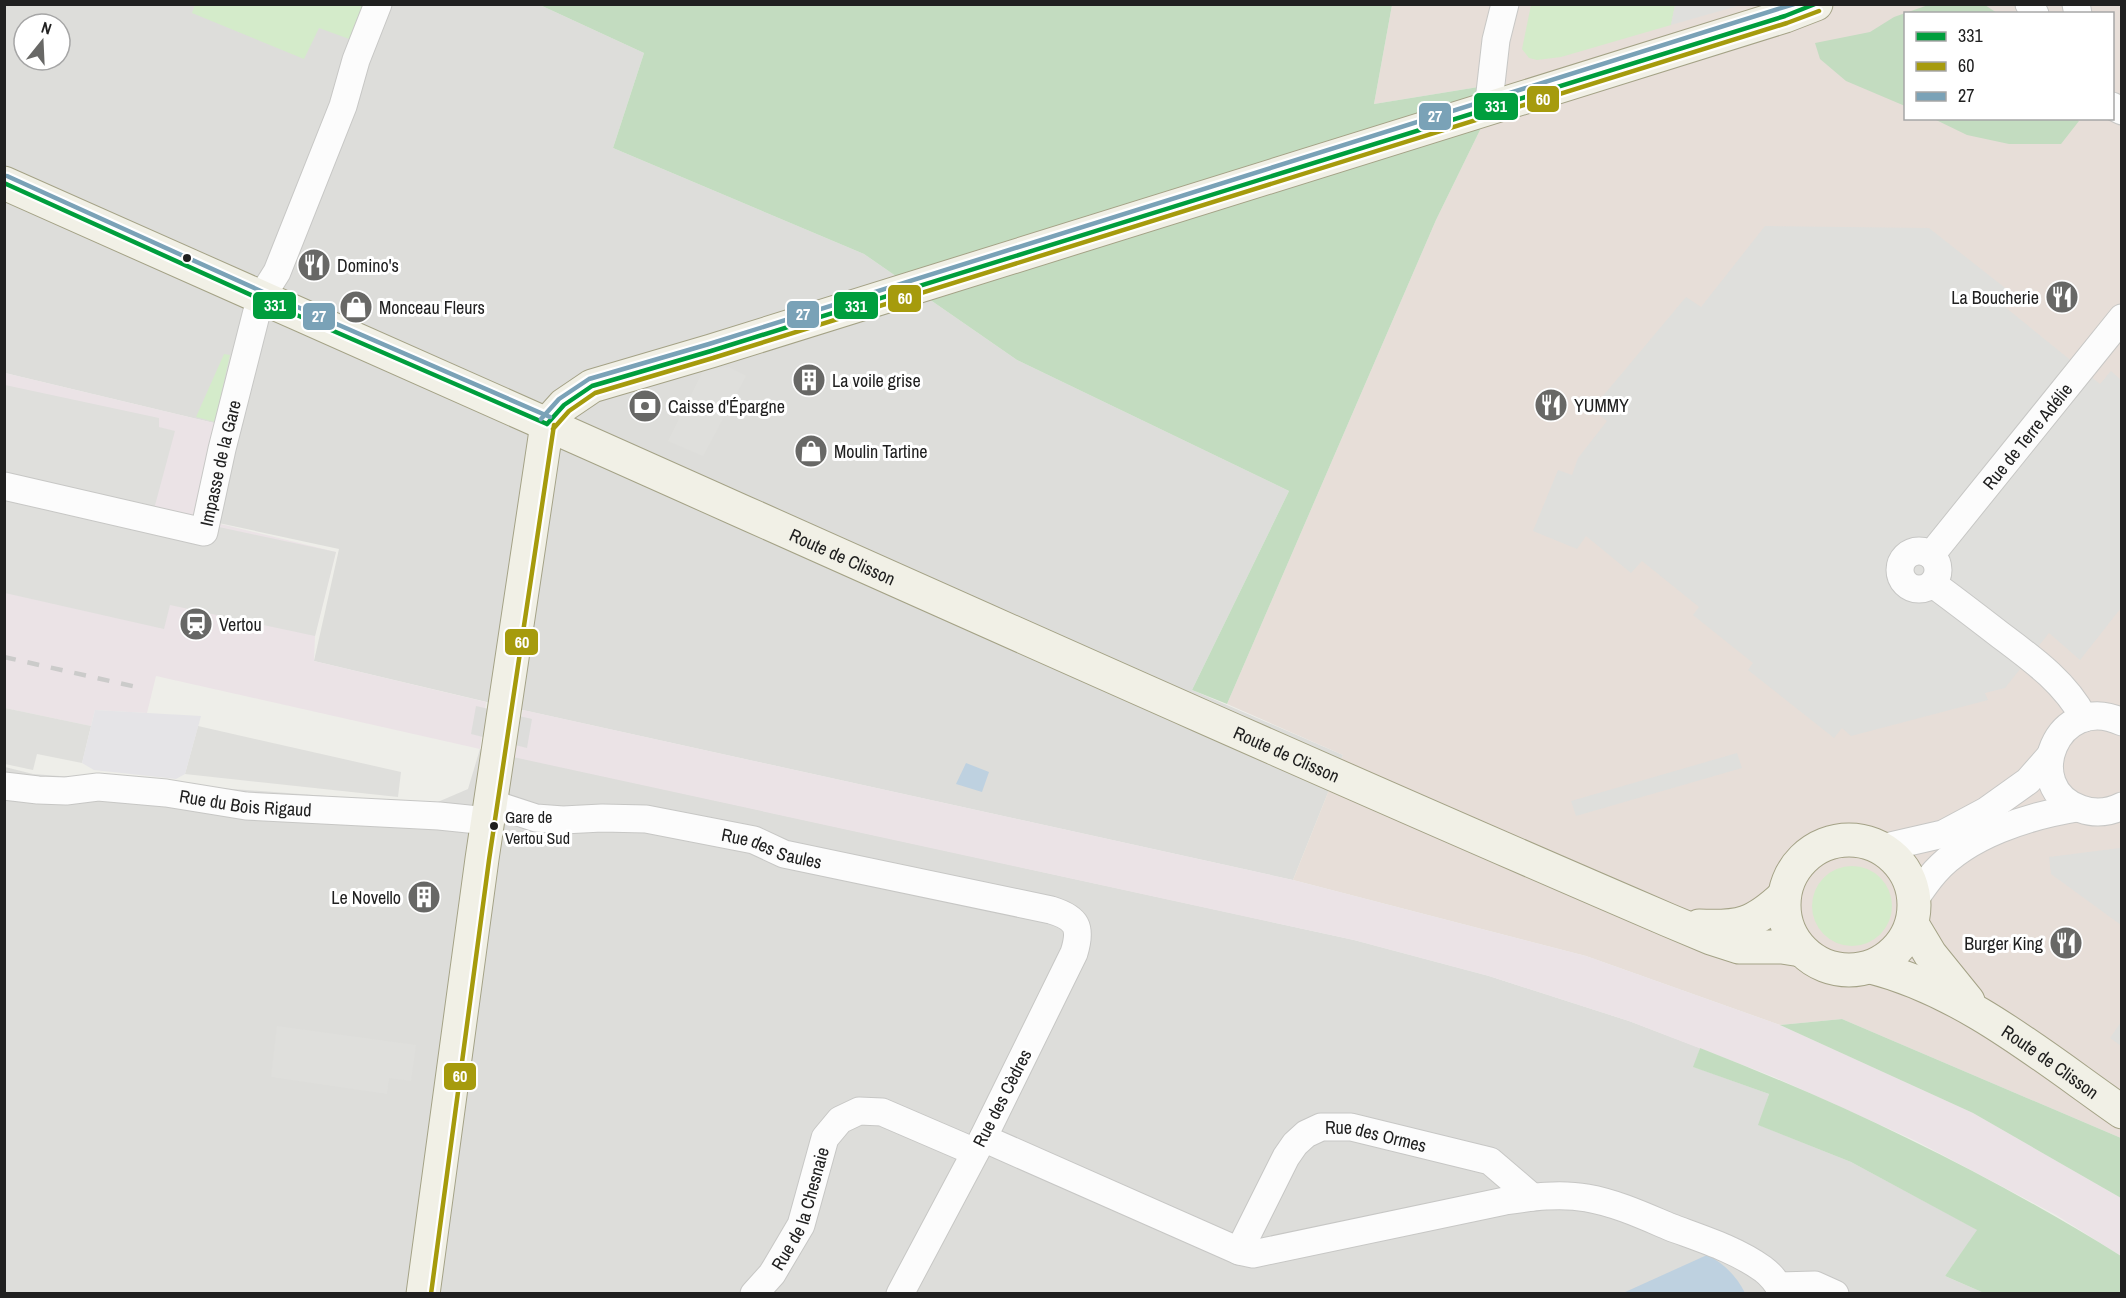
<svg xmlns="http://www.w3.org/2000/svg" width="2126" height="1298" viewBox="0 0 2126 1298" font-family="'Archivo Narrow',sans-serif">
<rect width="100%" height="100%" fill="#eeeee9"/>
<!-- residential -->
<path fill="#ddddda" fill-rule="evenodd" d="M5,5h190l-2,7 126,15 48,-22h173l104,48 -31,95 251,106 153,106 272,131 -97,199 151,65 -50,125 -806,-178 -173,-41 25,-112 -139,-30 18,-95 -213,-51zM24,24h36v36h-36z
M480,749l874,191 135,36 140,45 71,27 -6,19 75,27 -10,31 92,37 127,68 -33,46 39,17 -1979,1v-527l28,7 400,30 35,-15z"/>
<!-- commercial -->
<path fill="#e7ded8" fill-rule="evenodd" d="M1392,5h728l2,7 -1,1126 -279,-119 -62,6 -194,-69 -293,-76 50,-125 -116,-51 209,-484 67,-137 -129,21zM1906,14h206v104h-206z"/>
<!-- industrial -->
<path fill="#ebe3e6" d="M5,373l213,51 -18,95 136,33 -21,84 -1,25 172,41 -6,47 -324,-73 -9,37 -52,-3 -4,16 -86,-18z
M523,710l770,170 293,76 194,69 193,88 148,85v58l-65,-41 -140,-74 -142,-64 -145,-56 -140,-45 -135,-36 -841,-183z"/>
<!-- grass -->
<path fill="#d4ebca" d="M195,4l172,1 -15,35 -33,-12 -15,31 -112,-46z
M1531,5h144l-4,20 -110,32 -24,3 -8,-2 -7,-9z
M224,354l6,1 -15,67 -19,-5z
M1812 906a40 40 0 1 1 80 0a40 40 0 1 1-80 0Z"/>
<!-- forest -->
<path fill="#c3dcc0" d="M1931,4l54,1 12,8 -91,1 -1,92 -59,-25 -26,-22 -5,-16 55,-11 24,-15z
M540,5h852l-18,99 129,-21 -67,137 -209,484 -35,-14 97,-199 -272,-131 -153,-106 -251,-106 31,-95z
M2076,119l3,2 -18,23h-52l-42,-9 -33,-16z
M1842,1019l279,119v60l-148,-85 -193,-88z
M1700,1048c147,57 288,125 421,208v37h-137l-39,-17 32,-46 -126,-68 -93,-37 11,-31 -76,-27z"/>
<!-- parking -->
<path fill="#dfdfdc" d="M1675,5v-1l66,1 -70,20z
M1765,226l164,2 85,67 -9,12 95,77 11,-13 10,9v228l-41,52 -31,-27 -44,55 -20,5 3,7 -137,36 -9,-8 -8,10 -86,-68 5,-7 -60,-48 6,-8 -57,-46 -11,12 -45,-37 -9,13 -44,-18 25,-61 14,5 6,-17 29,-37 -15,-12 94,-112 15,10z
M729,367l17,9 -43,80 -35,-15 36,-72z
M5,385l154,33v9l16,4 -21,78 51,15 131,28 -21,84 -145,-31 -6,24 -159,-36z
M5,708l86,18 -9,37 -45,-9 -4,16 -28,-6z
M198,726l203,46 -3,25 -213,-23z
M1737,753l5,15 -166,48 -5,-15z
M2120,848l2,5 -1,72 -70,-51 -2,-17z
M2121,1022v24l-11,-8z
M277,1026l139,19 -5,36 -22,-3 -2,16 -116,-17z"/>
<!-- plaza -->
<path fill="#e5e4e7" d="M95,710l106,6 -16,58 -9,5 -82,-9 -12,-7z"/>
<!-- water -->
<path fill="#bed1e0" d="M966,763l23,9 -7,20 -26,-8z
M1707,1255c17,8 30,22 38,38h-122z"/>
<!-- pier -->
<path fill="#dddddb" d="M476,706l56,13 -5,29 -56,-14z"/>
<g fill="none" stroke-linecap="round" stroke-linejoin="round">
<defs>
<g id="minor">
<path d="M2029,4l6,10"/>
<path d="M2076,4l2,10"/>
<path d="M2112,106l10,5"/>
<path d="M1488,110l8,-70 9,-36"/>
<path id="s1" d="M4,486l200,46 18,-83 38,-150 17,-27 66,-166 13,-46 22,-56"/>
<circle cx="1919" cy="570" r="19"/>
<path id="s2" d="M1931,555l191,-237"/>
<path d="M1933,584c22,16 44,33 66,50 32,24 66,48 85,84"/>
<path d="M2122,722c-65,-31 -103,66 -41,87 14,5 27,4 41,-3"/>
<path id="s3" d="M4,786l34,4 28,1 32,-4 68,6 80,13 193,10 49,5"/>
<path id="s4" d="M490,803l46,15 27,2 39,-2 44,1 108,21 30,14 267,56c26,8 31,17 23,43l-91,185 -83,156"/>
<path d="M1882,848l61,-14 43,-23 42,-30 22,-25"/>
<path d="M1915,899c6,-9 12,-18 20,-27 33,-37 93,-56 142,-64"/>
<path d="M983,1138l256,113 14,3 252,-53c27,-4 55,-8 82,-3 29,5 57,18 83,29 32,12 65,22 93,42 8,6 15,15 20,25"/>
<path id="s5" d="M1239,1251l47,-94 9,-13 11,-10 15,-7h30l139,34 42,36"/>
<path d="M1779,1286l36,-1 20,9"/>
<path id="s6" d="M754,1294l18,-20 29,-49 24,-87 15,-18 19,-9 23,1 93,40"/>
</g>
<g id="major">
<path id="s7" d="M4,183c198,89 396,175 594,264 356,159 712,319 1070,473l43,18 28,9h43l19,3"/>
<path d="M547,424l17,-19 28,-19 119,-35 1074,-335 31,-12"/>
<circle cx="1849" cy="905" r="65"/>
<path d="M1912,924l18,30 38,47"/>
<path d="M1699,926c41,2 55,-2 85,-30"/>
<path id="s8" d="M1871,967c94,24 172,90 251,145"/>
<path d="M423,1294l59,-435 65,-435"/>
</g>
</defs>
<!-- minor casing -->
<use href="#minor" stroke="#c7c7c5" stroke-width="29"/>
<!-- major casing -->
<use href="#major" stroke="#a4a286" stroke-width="35"/>
<!-- minor -->
<use href="#minor" stroke="#fcfcfc" stroke-width="27"/>
<!-- major -->
<use href="#major" stroke="#f1f0e6" stroke-width="33"/>
<!-- rail -->
<path stroke="#cbcbca" stroke-width="4.5" stroke-dasharray="12 12" stroke-linecap="butt" d="M4,657l137,31"/>
<defs>
<path id="bus-1" d="M4,183l256,116 287,125
M547,424l17,-19 28,-19 119,-35 1074,-335 30,-12"/>
<path id="bus-2" d="M553,429l16,-18 26,-18 118,-35 1074,-335 32,-12
M431,1294l58,-434 65,-435"/>
<path id="bus-3" d="M7,176l256,116 287,125
M541,419l18,-20 30,-20 120,-35 1085,-340"/>
</defs>
<!-- bus-1 casing -->
<use href="#bus-1" stroke="#fff" stroke-width="9"/>
<!-- bus-2 casing -->
<use href="#bus-2" stroke="#fff" stroke-width="9"/>
<!-- bus-3 casing -->
<use href="#bus-3" stroke="#fff" stroke-width="9"/>
<!-- bus-1 -->
<use href="#bus-1" stroke="#009e3d" stroke-width="4.5"/>
<!-- bus-2 -->
<use href="#bus-2" stroke="#a69b0d" stroke-width="4.5"/>
<!-- bus-3 -->
<use href="#bus-3" stroke="#7aa2b7" stroke-width="4.5"/>
</g>
<!-- icons -->
<defs>
<symbol id="restaurant-disc" viewBox="-11 -11 22 22"><circle r="9.5" fill="#686866" stroke="#fff"/><path d="M-5-6h1v4h1v-4h1v4h1v-4h1v5L-1.5 .5V6h-2V.5L-5-1ZM5-6V6H3V1.5H1.5Q1.5-4 5-6Z" fill="#fff"/></symbol>
<symbol id="shop-disc" viewBox="-11 -11 22 22"><circle r="9.5" fill="#686866" stroke="#fff"/><path d="M-5-2.5h2.3a2.7 3.5 0 0 1 5.4 0H5L5.5 6h-11ZM-1.5-2.5h3a1.5 2.3 0 0 0-3 0Z" fill="#fff"/></symbol>
<symbol id="building-disc" viewBox="-11 -11 22 22"><circle r="9.5" fill="#686866" stroke="#fff"/><path d="M-4-6H4V6H1V3H-1V6H-4ZM-2.5-4.3h1.7v1.8h-1.7ZM.8-4.3h1.7v1.8H.8ZM-2.5-1h1.7V.8h-1.7ZM.8-1h1.7V.8H.8Z" fill="#fff"/></symbol>
<symbol id="bank-disc" viewBox="-11 -11 22 22"><circle r="9.5" fill="#686866" stroke="#fff"/><path d="M-6-4H6V4H-6ZM0-2.3a2.3 2.3 0 1 0 0 4.6a2.3 2.3 0 1 0 0-4.6Z" fill="#fff"/></symbol>
<symbol id="station-disc" viewBox="-11 -11 22 22"><circle r="9.5" fill="#686866" stroke="#fff"/><path d="M-3-6H3Q5-6 5-4V2Q5 4 3 4L4.5 6H3L1.5 4h-3L-3 6H-4.5L-3 4Q-5 4-5 2V-4Q-5-6-3-6ZM-3.5-4v3h7v-3ZM-3.5 1v1.5H-2V1ZM2 1v1.5H3.5V1Z" fill="#fff"/></symbol>
</defs>
<g fill-rule="evenodd">
<use href="#restaurant-disc" x="295" y="246" width="38" height="38"/>
<use href="#restaurant-disc" x="2043" y="278" width="38" height="38"/>
<use href="#shop-disc" x="337" y="288" width="38" height="38"/>
<use href="#building-disc" x="790" y="361" width="38" height="38"/>
<use href="#restaurant-disc" x="1532" y="386" width="38" height="38"/>
<use href="#bank-disc" x="626" y="387" width="38" height="38"/>
<use href="#shop-disc" x="792" y="432" width="38" height="38"/>
<use href="#station-disc" x="177" y="605" width="38" height="38"/>
<use href="#building-disc" x="405" y="878" width="38" height="38"/>
<use href="#restaurant-disc" x="2047" y="924" width="38" height="38"/>
</g>
<!-- markers -->
<g fill="#202020" stroke="#fff" stroke-width="2">
<circle cx="187" cy="258" r="5"/>
<circle cx="494" cy="826" r="5"/>
</g>
<g text-anchor="middle" dominant-baseline="central" stroke-width="6" stroke-linejoin="round" paint-order="stroke">
<!-- bus labels -->
<g font-size="16" fill="#202020" stroke="#fff" text-anchor="start">
<text x="505" y="817">Gare de<tspan x="505" dy="21">Vertou Sud</tspan></text>
</g>
<!-- poi labels -->
<g font-size="18" fill="#202020" stroke="#fff" text-anchor="start">
<text x="337" y="265">Domino's</text>
<text x="2039" y="297" text-anchor="end">La Boucherie</text>
<text x="379" y="307">Monceau Fleurs</text>
<text x="832" y="380">La voile grise</text>
<text x="1574" y="405">YUMMY</text>
<text x="668" y="406">Caisse d'Épargne</text>
<text x="834" y="451">Moulin Tartine</text>
<text x="219" y="624">Vertou</text>
<text x="401" y="897" text-anchor="end">Le Novello</text>
<text x="2043" y="943" text-anchor="end">Burger King</text>
</g>
<!-- street labels -->
<g font-size="18" fill="#202020" stroke="#fff">
<text stroke="none"><textPath href="#s2" startOffset="153">Rue de Terre Adélie</textPath></text>
<text stroke="none"><textPath href="#s1" startOffset="276">Impasse de la Gare</textPath></text>
<text stroke="none"><textPath href="#s7" startOffset="918">Route de Clisson</textPath></text>
<text stroke="none"><textPath href="#s7" startOffset="1404">Route de Clisson</textPath></text>
<text stroke="none"><textPath href="#s3" startOffset="243">Rue du Bois Rigaud</textPath></text>
<text stroke="none"><textPath href="#s4" startOffset="288">Rue des Saules</textPath></text>
<text stroke="none"><textPath href="#s8" startOffset="204">Route de Clisson</textPath></text>
<text transform="translate(1002 1098) rotate(-63)">Rue des Cèdres</text>
<text stroke="none"><textPath href="#s5" startOffset="208">Rue des Ormes</textPath></text>
<text stroke="none"><textPath href="#s6" startOffset="99">Rue de la Chesnaie</textPath></text>
</g>
</g>
<g stroke="#fff" stroke-width="2">
<rect x="1526" y="85" width="34" height="28" rx="6" fill="#a69b0d"/>
<rect x="1473" y="92" width="46" height="29" rx="6" fill="#009e3d"/>
<rect x="1418" y="102" width="34" height="29" rx="6" fill="#7aa2b7"/>
<rect x="887" y="284" width="35" height="29" rx="6" fill="#a69b0d"/>
<rect x="252" y="291" width="45" height="29" rx="6" fill="#009e3d"/>
<rect x="833" y="291" width="46" height="29" rx="6" fill="#009e3d"/>
<rect x="786" y="300" width="34" height="29" rx="6" fill="#7aa2b7"/>
<rect x="302" y="302" width="34" height="29" rx="6" fill="#7aa2b7"/>
<rect x="504" y="628" width="35" height="28" rx="6" fill="#a69b0d"/>
<rect x="443" y="1062" width="34" height="29" rx="6" fill="#a69b0d"/>
</g>
<g font-size="16" text-anchor="middle" font-weight="bold" fill="#fff">
<text x="1543" y="105">60</text>
<text x="1496" y="112">331</text>
<text x="1435" y="122">27</text>
<text x="905" y="304">60</text>
<text x="275" y="311">331</text>
<text x="856" y="312">331</text>
<text x="803" y="320">27</text>
<text x="319" y="322">27</text>
<text x="522" y="648">60</text>
<text x="460" y="1082">60</text>
</g>
<!-- border -->
<rect width="2126" height="1298" fill="none" stroke="#202020" stroke-width="12"/>
<!-- legend -->
<rect x="1904" y="12" width="210" height="108" fill="#ffffff" stroke="#a6a6a6" stroke-width="1.5"/>
<rect x="1916" y="32" width="30" height="9" fill="#009e3d" stroke="#a6a6a6" stroke-width="1.5"/>
<text x="1958" y="42" font-size="18" fill="#202020">331</text>
<rect x="1916" y="62" width="30" height="9" fill="#a69b0d" stroke="#a6a6a6" stroke-width="1.5"/>
<text x="1958" y="72" font-size="18" fill="#202020">60</text>
<rect x="1916" y="92" width="30" height="9" fill="#7aa2b7" stroke="#a6a6a6" stroke-width="1.5"/>
<text x="1958" y="102" font-size="18" fill="#202020">27</text>
<!-- north arrow -->
<g transform="translate(42 42) rotate(18)"><circle r="28" fill="#ffffff" stroke="#a6a6a6" stroke-width="1.5"/>
<path d="M0-4.5L10 22L0 15L-10 22Z" fill="#686866"/>
<text y="-9" font-size="16" font-weight="bold" text-anchor="middle" fill="#202020">N</text>
</g>
</svg>
